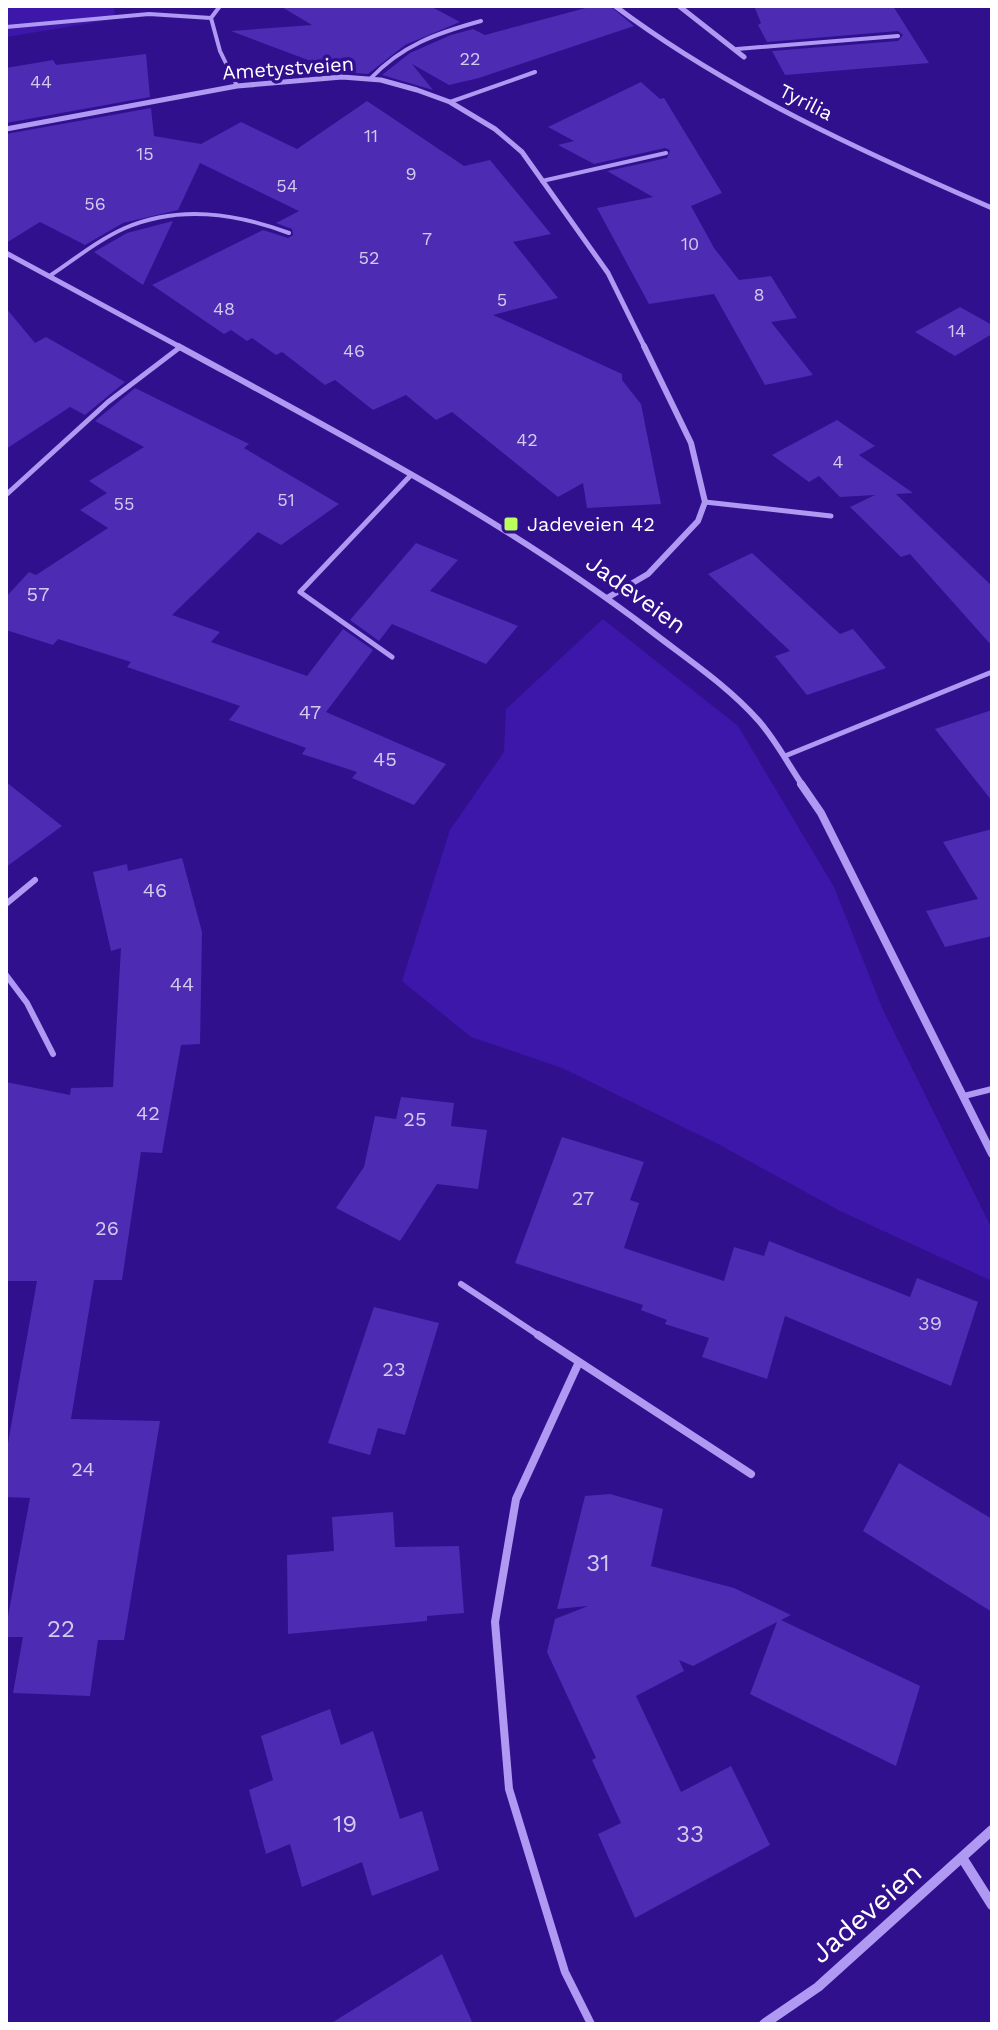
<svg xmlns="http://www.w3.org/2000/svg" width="998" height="2030" viewBox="0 0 998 2030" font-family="'Work Sans',sans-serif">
<rect width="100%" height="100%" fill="#31108e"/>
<!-- green -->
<path fill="#3c17a9" d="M6,6h107l3,13 -110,18z
M603,619l135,107 96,161 49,123 109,219v52l-152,-70 -120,-66 -158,-77 -91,-31 -69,-56 48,-151 54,-78 2,-43z"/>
<!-- building -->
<path fill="#4d2bb3" d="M280,6h150l30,16 -55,23 -37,29 -28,-2 -109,-41 81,-6z
M593,6h17l24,20 -155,52 -30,7 -37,-21 21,26 -51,-15 28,-22 41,-18 22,-6 12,6z
M754,6h139l36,57 -144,12 -13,-24 126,-10 5,-6 -5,-4 -131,11 -9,-17 3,-2z
M146,54l4,43 -144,26v-55l47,-8 3,5z
M641,82l19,17 4,-1 58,95 -31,13 23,42 25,32 32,-4 26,42 -26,4 42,53 -48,10 -51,-91 -65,10 -52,-96 56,-11 -46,-26 60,-13 3,-8 -5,-2 -71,16 -36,-19 16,-4 -26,-14z
M367,101l97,65 26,-6 61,74 -38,8 45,56 -65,17 129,59v6l19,24 20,100 -74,4 -4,-25 -25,14 -106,-85 -16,8 -30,-25 -33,15 -38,-30 -10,5 -43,-33 -6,3 -24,-17 -5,3 -16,-11 -7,4 -72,-49 111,-55 25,8 5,-3 -1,-6 -16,-6 23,-12 -99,-48 -22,47 -55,13 -38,22 -45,-23 -34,21v-109l145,-26 3,28 47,8 40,-22 56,27z
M173,221l-30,64 -49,-33 33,-19z
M960,307l32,18v9l-37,22 -40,-24z
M6,308l29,35 11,-6 79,45 -40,33 -15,-8 -64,42z
M135,388l114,56 -5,4 95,56 -58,41 -23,-13 -86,83 48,17 -9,10 96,34 36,-47 30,21 -47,62 120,52 -32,41 -62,-27 5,-6 -55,-18 4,-6 -77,-28 11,-14 -113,-39 4,-5 -73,-23 -5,6 -47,-15v-33l23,-25 7,3 72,-47 -28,-18 27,-17 -18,-12 55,-34 -49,-26z
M837,420l38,26 -16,9 54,38 -17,1 96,92v60l-82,-92 -9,3 -51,-50 25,-12 -35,2 -21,-21 -10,6 -37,-27z
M416,543l42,17 -28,31 88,35 -32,38 -94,-40 -13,17 -29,-21z
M752,553l88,81 13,-5 33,39 -79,27 -32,-39 15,-5 -82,-77z
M992,710v91l-57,-72z
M6,782l56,44 -56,41z
M992,829v107l-47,11 -19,-36 52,-12 -35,-57z
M182,858l20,74 -2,112 -19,1 -19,108 -21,-1 -19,128h-28l-23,139 89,2 -36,219h-26l-8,56 -77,-3 10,-56h-17v-10l24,-129 -24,-1v-43l31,-173h-31v-199l64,13 1,-7 42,-1 8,-139 -10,3 -18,-79 34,-8 1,7z
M401,1097l53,6 -3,23 36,4 -9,59 -41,-5 -37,57 -64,-33 28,-41 11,-51 21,3z
M562,1137l82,25 -14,38 9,3 -15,45 100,33 10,-34 30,9 5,-15 141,56 7,-19 61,24 -27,84 -166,-70 -18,63 -65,-22 7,-19 -44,-14 2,-4 -26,-10 2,-5 -128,-42z
M374,1307l65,16 -34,112 -27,-7 -8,27 -42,-12z
M899,1463l93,56v93l-129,-81z
M610,1494l53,15 -12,57 83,22 57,27 -10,5 139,66 -24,80 -146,-72 27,-72 -84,44 -14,-6 5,11 -48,25 45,96 50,-26 39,79 -135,73 -37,-84 23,-11 -29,-63 4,-2 -49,-106 8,-33 33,-13 -31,3 28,-113z
M393,1512l2,35 64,-1 5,67 -37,3v5l-139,13 -1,-79 47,-4 -2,-34z
M330,1709l11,36 32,-14 27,88 22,-8 17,59 -67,26 -10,-34 -60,25 -12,-43 -24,10 -17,-64 24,-10 -12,-44z
M442,1954l31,70h-143z"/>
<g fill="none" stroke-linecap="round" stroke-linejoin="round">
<!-- service-far3 -->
<path stroke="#af99f3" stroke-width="4" d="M220,6l-9,12 9,33 17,35
M6,27l143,-13 62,4
M737,49l161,-13
M370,79c32,-34 67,-46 111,-58
M450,102l85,-30
M542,181l124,-28
M51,275c24,-16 47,-35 74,-47 54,-23 110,-15 164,5"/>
<!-- service-far2 -->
<path stroke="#af99f3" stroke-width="5" d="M7,494l101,-92 71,-54
M705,502l126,14
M392,657l-92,-65 111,-117
M785,756l207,-84"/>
<!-- service-far1 -->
<path stroke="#af99f3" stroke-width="6" d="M6,904l29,-24
M6,975l21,28 26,51
M964,1096l28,-7
M461,1284l80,53"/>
<!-- service -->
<path stroke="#af99f3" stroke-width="8" d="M538,1335l213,139
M579,1362l-63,137 -21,123 14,167 56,183 26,52"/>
<!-- minor-far3 -->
<path stroke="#af99f3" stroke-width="5" d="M615,6c113,85 248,146 377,202
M679,6l65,51
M6,129l231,-43 105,-9 39,3 36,10 33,12 45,27 27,23 86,121 37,75
M6,253l176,95"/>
<!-- minor-far2 -->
<path stroke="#af99f3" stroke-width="6" d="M178,346c162,88 326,173 473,285 36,28 77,55 107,89 17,19 30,44 45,66
M607,598l41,-24 50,-53 7,-19 -14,-59 -47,-97"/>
<!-- minor-far1 -->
<path stroke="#af99f3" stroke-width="8" d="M801,784l20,29 171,341"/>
<!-- minor -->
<path stroke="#af99f3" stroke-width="10" d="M963,1859l29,46
M764,2024l54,-37 174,-157"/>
</g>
<!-- markers -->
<rect fill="#bbff5a" stroke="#31108e" stroke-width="3" x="503" y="516" width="16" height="16" rx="4"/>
<g text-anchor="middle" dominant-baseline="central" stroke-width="7" stroke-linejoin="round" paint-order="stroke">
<!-- far-number labels -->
<g font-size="18" fill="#d2caec">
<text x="470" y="58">22</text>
<text x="41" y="81">44</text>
<text x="371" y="135">11</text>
<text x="145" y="153">15</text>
<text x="411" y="173">9</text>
<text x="287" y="185">54</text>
<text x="95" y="203">56</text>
<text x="427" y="238">7</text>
<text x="690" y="243">10</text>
<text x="369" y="257">52</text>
<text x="759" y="294">8</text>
<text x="502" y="299">5</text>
<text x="224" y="308">48</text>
<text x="957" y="330">14</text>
<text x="354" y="350">46</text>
<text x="527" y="439">42</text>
<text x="838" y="461">4</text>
<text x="286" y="499">51</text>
<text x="124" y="503">55</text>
</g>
<!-- far-street labels -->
<g font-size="20" fill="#fff" stroke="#31108e">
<text transform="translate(288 68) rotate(-4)">Ametystveien</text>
<text transform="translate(806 102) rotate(27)">Tyrilia</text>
</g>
<!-- far-poi labels -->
<g font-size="20" fill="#fff" stroke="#31108e" text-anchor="start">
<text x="527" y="524">Jadeveien 42</text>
</g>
<!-- number labels -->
<g font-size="20" fill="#d2caec">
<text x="38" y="594">57</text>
<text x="310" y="712">47</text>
<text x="385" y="759">45</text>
<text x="155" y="890">46</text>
<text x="182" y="984">44</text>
<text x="148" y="1113">42</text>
<text x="415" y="1119">25</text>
<text x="583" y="1198">27</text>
<text x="107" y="1228">26</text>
<text x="930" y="1323">39</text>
<text x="394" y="1369">23</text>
<text x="83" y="1469">24</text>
</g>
<!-- street labels -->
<g font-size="24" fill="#fff" stroke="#31108e">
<text transform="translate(636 594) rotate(36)">Jadeveien</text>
</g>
<!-- near-number labels -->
<g font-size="24" fill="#d2caec">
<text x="598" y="1563">31</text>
<text x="61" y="1629">22</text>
<text x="345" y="1824">19</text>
<text x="690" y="1834">33</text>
</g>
<!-- near-street labels -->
<g font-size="28" fill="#fff" stroke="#31108e">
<text transform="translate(866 1913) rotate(-41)">Jadeveien</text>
</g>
</g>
<!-- border -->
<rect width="998" height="2030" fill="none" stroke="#ffffff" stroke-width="16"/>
</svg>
